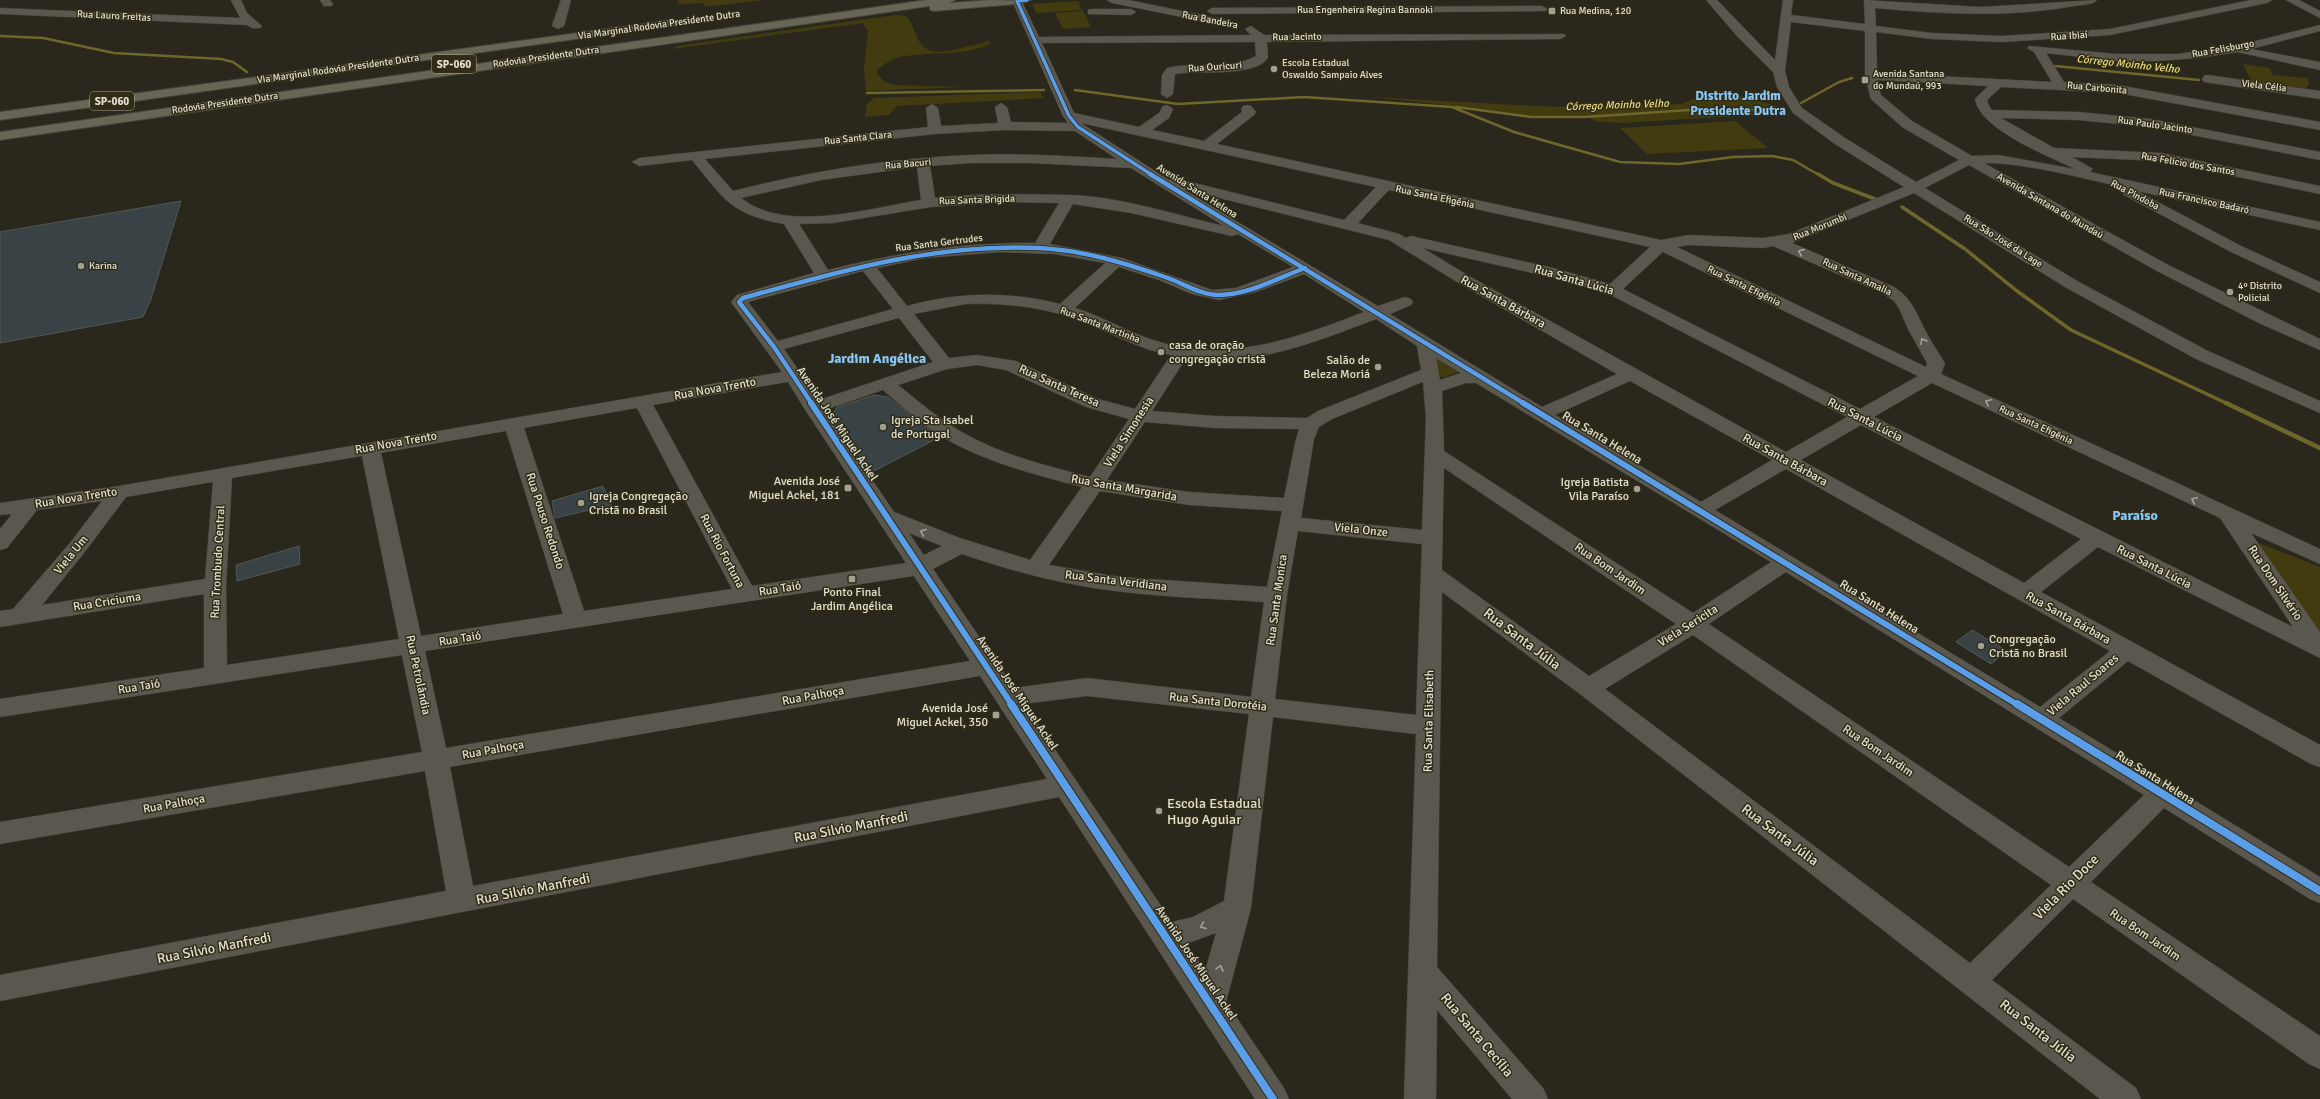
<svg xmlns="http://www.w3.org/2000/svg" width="2320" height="1099" viewBox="0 0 2320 1099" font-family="Signika,sans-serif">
<rect width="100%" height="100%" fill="#2a281c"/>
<!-- green -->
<path fill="#423b0f" d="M679,0h86l-60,7 -1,-4 -27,1z
M1078,1l4,9 -46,3 -4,-9z
M1083,11l8,16 -28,2 -8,-16z
M895,15l11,1c8,8 8,19 15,28 13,17 43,1 60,0l3,-2 5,-1 1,3c-26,13 -61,7 -90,13 -8,2 -15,7 -22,12l-1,4 6,8 11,4 71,2 -99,4 -2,-22 4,-38 -5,-8 -191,26 4,-3z
M2243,64l26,4 4,7 34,3 2,6 -6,6 -50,-6z
M1717,90l61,16 -8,8 -147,9 -24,-1 -15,-6h-64l-56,-9 -93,-10 185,10 125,-3z
M1039,92l5,6 -147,8 -8,9 -24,2 2,-13 7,-6z
M1735,121l33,27 -121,6 -27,-26z
M1438,356l27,14 -20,7h-10l-2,-12z
M2259,543l61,24v67l-41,-53z"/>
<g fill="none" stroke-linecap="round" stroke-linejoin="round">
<!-- stream-far2 -->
<path stroke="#6f662b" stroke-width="2.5" d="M0,36l43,2 71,15 107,6 12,3 14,10
M2055,66l144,14
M1075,90l103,14 126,-7 148,10 62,25 106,30 59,2 54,-7 39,-1 21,4 26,15
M867,93l177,-3
M1801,103l38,-21 13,-4
M1456,107l75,10h53l106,-7 30,2 64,-4"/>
<!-- stream-far1 -->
<path stroke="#6f662b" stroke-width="3.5" d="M1818,174l15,9 42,16
M1902,207l63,42 52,42 54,39 157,74"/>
<!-- stream -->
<path stroke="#6f662b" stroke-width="4.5" d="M2226,403l94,45"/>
</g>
<!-- building -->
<path fill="#394245" stroke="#545755" d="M181,201l-30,98 -8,18 -143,26v-111z
M874,395l14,2 52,40 -70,36 -39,-57 6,-9z
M603,486l8,19 -56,13 -3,-17z
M299,546l1,18 -63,17 -1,-16z
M1972,630l35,21 -16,13 -35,-22z"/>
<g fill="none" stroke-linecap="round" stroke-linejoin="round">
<defs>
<path id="minor" d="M231,0h10l6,13 15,13 -2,2h-8l-5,-3 -247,-11v-6l240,10z
M320,0h10l3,4 -1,2h-8z
M561,0h10l-7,26 -6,3 -6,-3z
M1012,0h20l-9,4 16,33 212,-2 -6,-6 6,-3 13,9 300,-1 2,2 -6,3 -293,3 1,16c-14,20 -71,12 -93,16l-2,20 -6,4 -6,-4 1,-19 5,-7c29,-7 62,3 89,-12l-1,-14 -213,1 32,70 65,14 20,-14 4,-7 4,-1 6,4 -4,9 -17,12 52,11 38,-29 -1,-3 2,-3 4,-1 4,1 5,6 -2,3 -37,29 444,96 28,-5 74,3 26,-4 115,-47 -69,-43 -42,-31 -16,-26 -4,-15 -36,-36 -31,-36h11l58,60 8,-60h10l-2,15 74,9 -1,-24 117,7 116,-7c-4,5 -16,5 -23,6 -66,12 -133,8 -199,2l1,18 56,7 70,3 108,-7 141,-29h21l-5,3 -157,32 -108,7 -70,-3 -56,-7 1,41 175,9 -18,-30 -7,-4 2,-2 87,8h62l66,-10 76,-19v6l-69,18 69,13v8l-83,-18 -39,6 -41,3h-41l-70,-8 18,29 54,3 202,37v8l-202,-37 -117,-6 -14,13 2,6 3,4 86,2 73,7 169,33v8l-169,-33 -73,-7 -77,-2 53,30 107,5 159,33v8l-159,-33 -89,-4 21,12 -3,3 230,50v8l-183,-39 104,55 79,36v11l-89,-41 -107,-57 -2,-3 5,-4c-44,-9 -98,-25 -143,-25l184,102 152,74v11l-59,-26 -104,-53 -188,-106 -44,23 152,93 131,70 112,50v12l-124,-54 -131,-72 -151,-94 -122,50 102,44c17,11 21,23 30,41 6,12 14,24 21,35l-4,11 379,175v15l-69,-31 69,99v26l-222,-111 -57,45 279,153v22l-9,-3 -183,-103 -69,57 261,159v26l-10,-4 -146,-91 -73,74 229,154v33l-11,-5 -236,-165 -81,81 144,108 5,11h-41l-520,-405 -138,-102 -5,375 106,121 5,11h-36l-75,-89 -1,89h-32l12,-365 -143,-17 -22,191 -25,94 58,86 5,11h-34l-196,-302 -1059,204v-26l446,-84 -21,-120 -425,73v-22l422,-70 -20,-97 -402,62v-18l204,-31v-74l-204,33v-16l13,-2 57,-66 32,-42 -65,9 -30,38 -7,2v-21l12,-15 -12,1v-12l119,-17 663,-114 -51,-70 6,-7 77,-22 -30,-49c-54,-10 -59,-24 -92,-64l-53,6 -7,-4 7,-4 289,-31 -2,-19 6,-4 6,4 3,18 57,-3 -3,-16 6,-4 6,4 4,15 57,1 -5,-7zM1791,22l74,9v45l6,23 31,28 57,33 -43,22 -71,-44 -43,-30 -13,-21 -4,-16zM1878,80l110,6 -13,13c5,31 74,57 100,70l-77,-14 -26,1 -60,-35 -31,-26zM1081,123l295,64 -32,33 -170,-42 -5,2zM1005,130l70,1 42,28c-48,-3 -97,-6 -145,-4 -81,3 -160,16 -239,36l-28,-32 230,-25zM971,163h60l100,5 93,58c-48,-11 -106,-30 -155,-31 -45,-1 -90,-2 -134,3l-5,-32zM917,167l4,33c-52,8 -135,34 -180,-2l80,-18zM1183,189l206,51 68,42 160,92 -75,33 -152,-93 21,-9 2,-3 -2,-3 -6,-2 -27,9zM1389,190l261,57 -40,37 -57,-16 -142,-32 -5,2 -7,-4 -41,-11zM1008,202l51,1 -24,40c-71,-1 -139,10 -207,27l-29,-46 34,-1 98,-16zM1073,204l58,9 101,23 6,-2 55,33 -57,21 -24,2 -90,-32 -72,-14zM1689,245l74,3 10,-2 109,47 12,8 5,7 9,21 19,34 -1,4 -249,-120zM1423,248l127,29 57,16 240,124 -61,35 -317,-176zM1000,252l55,2 50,9 -45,41c-51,-13 -102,-12 -153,2l-30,-38 48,-10zM1663,252l255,124 -58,33 -237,-120zM1119,267l40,13 33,14 27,6 37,-8 48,-18 60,38c-62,24 -134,51 -201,31 -31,-8 -58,-26 -88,-35zM863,271l30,38 -115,32 -30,-39zM966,304c41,-1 81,3 119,19 29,11 55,27 86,32l-36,54 -37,-10 -82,-38 -39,-6 -28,3 -35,-44zM899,318l34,44 -114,38 -35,-51zM1376,319l41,27 4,24 -103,41 -11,7 -92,-2 -63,-5 34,-53c64,11 132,-17 190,-39zM1436,358l25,15 -21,7zM977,365l29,5 80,37 43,12 -39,58c-44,-11 -91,-23 -130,-46 -22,-13 -42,-30 -62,-46l49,-16zM1630,381l142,79 -71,42 -146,-87zM788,382l16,26 102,155 -154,23 -99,-181zM1423,382l3,35 -4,113 -121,-12 13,-79 5,-12 13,-8zM1466,383h10l295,179 -78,51 -249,-162 -2,-60zM1932,383l288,135 73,109 -419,-210zM883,390c20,17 40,36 63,49 42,24 91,36 136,48l-52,73 -70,-22 -66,-26 -69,-102zM637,408l95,181 -148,22 -60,-183zM1145,422l70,6 84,1 -3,10 -12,59 -95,-6 -82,-12zM1861,425l220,114 -57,44 -223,-123zM506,431l57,183 -142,22 -40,-183zM362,456l37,183 -172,26 -1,-80 6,-107zM1444,468l232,156 -87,52 -147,-106zM1786,469l324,182 -70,56 -325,-197zM213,482l-8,97 -163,26 42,-52 42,-56zM1100,491l89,14 93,6 -15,76 -147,-10 -71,-12zM1298,531l124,13 -6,171 -141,-16 12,-104zM909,533l33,13 -18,9zM962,554c44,15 87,27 132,34 57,9 114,10 170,14l-13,95 -164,-19 -73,10 -81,-119zM1786,572l358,223 -75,72 -360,-243zM914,576l56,85 -524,87 -21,-97zM1693,635l358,250 -81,78 -365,-274zM980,676l67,103 -574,107 -23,-119zM1087,696l162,18 -25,187 -31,16 -21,5 -148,-218zM1216,933l-11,38 -19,-27z
M1107,0h21l99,20 6,3 -6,3 -115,-23z
M2286,0h13l21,11v7z
M1542,6l5,3 -1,2 -334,3 -5,-3 5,-3z
M1092,9h39l5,3 -5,3 -43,-1v-4z
M2208,75l112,16v8l-116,-17 -2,-3 2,-3z"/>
<path id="highway" d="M926,0h29l-6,3 40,-3 34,1 -6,3 -83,7 -4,-1v-4l-930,134v-8z
M672,20l6,3 -2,2 -676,95v-8z"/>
</defs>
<!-- minor casing -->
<use href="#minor" stroke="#444238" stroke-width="1"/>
<!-- highway casing -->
<use href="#highway" stroke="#444238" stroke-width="2"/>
<!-- minor -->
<use href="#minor" fill="#5a584e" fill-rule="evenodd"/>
<!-- highway -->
<use href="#highway" fill="#676556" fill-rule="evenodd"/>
<defs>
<path id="cycleway-far3" d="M1027,0l-10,1 52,115 9,11 74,48"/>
<path id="cycleway-far2" d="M1150,174l375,230
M812,404l-38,-57 -35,-45 4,-4c97,-27 194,-55 296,-50 43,2 86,15 126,29 18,6 35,18 54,18 29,0 59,-17 86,-27"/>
<path id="cycleway-far1" d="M811,403l201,302
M1523,403l495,302"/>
<path id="cycleway" d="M1011,704l262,395
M2017,704l303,187"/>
</defs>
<!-- cycleway-far3 casing -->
<use href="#cycleway-far3" stroke="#302c16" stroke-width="5"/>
<!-- cycleway-far2 casing -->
<use href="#cycleway-far2" stroke="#302c16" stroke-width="6"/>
<!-- cycleway-far1 casing -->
<use href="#cycleway-far1" stroke="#302c16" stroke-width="8"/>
<!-- cycleway casing -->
<use href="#cycleway" stroke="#302c16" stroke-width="10"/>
<!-- cycleway-far3 -->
<use href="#cycleway-far3" stroke="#5a9eea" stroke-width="3.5"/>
<!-- cycleway-far2 -->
<use href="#cycleway-far2" stroke="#5a9eea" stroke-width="4.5"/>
<!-- cycleway-far1 -->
<use href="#cycleway-far1" stroke="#5a9eea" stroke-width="6"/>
<!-- cycleway -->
<use href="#cycleway" stroke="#5a9eea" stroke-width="8"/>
</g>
<!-- one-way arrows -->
<defs><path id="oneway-chevron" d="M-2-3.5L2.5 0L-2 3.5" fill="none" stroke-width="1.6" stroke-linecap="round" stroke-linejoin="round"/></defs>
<g stroke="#a5a397">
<use href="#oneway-chevron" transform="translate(1801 252) rotate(-157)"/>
<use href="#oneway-chevron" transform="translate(1923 341) rotate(-120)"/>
<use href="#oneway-chevron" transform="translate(1988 402) rotate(-155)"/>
<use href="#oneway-chevron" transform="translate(2194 500) rotate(-155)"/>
<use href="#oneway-chevron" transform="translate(923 532) rotate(-157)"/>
<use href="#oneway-chevron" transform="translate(1203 926) rotate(159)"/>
<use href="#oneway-chevron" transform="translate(1220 968) rotate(-74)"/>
</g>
<!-- markers -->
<g fill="#a2a092" stroke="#302c16" stroke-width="1.5">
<rect x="1548" y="7" width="8" height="8" rx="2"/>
<circle cx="1274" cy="69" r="4"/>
<rect x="1861" y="76" width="8" height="8" rx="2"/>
<circle cx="81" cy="266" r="4"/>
<circle cx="2230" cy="292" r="4"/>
<circle cx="1161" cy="352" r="4"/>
<circle cx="1378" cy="367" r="4"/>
<circle cx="883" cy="427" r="4"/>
<rect x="844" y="484" width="8" height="8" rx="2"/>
<circle cx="1637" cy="489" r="4"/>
<circle cx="581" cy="503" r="4"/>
<rect x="848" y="575" width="8" height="8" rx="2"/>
<circle cx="1981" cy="646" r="4"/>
<rect x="992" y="711" width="8" height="8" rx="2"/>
<circle cx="1159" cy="811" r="4"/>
</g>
<g text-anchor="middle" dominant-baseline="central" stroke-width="3" stroke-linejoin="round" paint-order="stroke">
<!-- far-street labels -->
<g font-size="10" fill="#e2e0d2" stroke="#302c16">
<text x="1365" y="10">Rua Engenheira Regina Bannoki</text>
<text transform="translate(114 16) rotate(3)">Rua Lauro Freitas</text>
<text transform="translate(1210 20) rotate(11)">Rua Bandeira</text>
<text transform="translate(659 25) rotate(-8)">Via Marginal Rodovia Presidente Dutra</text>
<text transform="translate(2069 36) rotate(-4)">Rua Ibiaí</text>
<text transform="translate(1297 37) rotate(-1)">Rua Jacinto</text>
<text transform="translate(2223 49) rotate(-10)">Rua Felisburgo</text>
<text transform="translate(546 57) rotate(-8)">Rodovia Presidente Dutra</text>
<text transform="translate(1215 67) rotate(-4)">Rua Ouricuri</text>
<text transform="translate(338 69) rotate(-8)">Via Marginal Rodovia Presidente Dutra</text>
<text transform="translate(2264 86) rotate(7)">Viela Célia</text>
<text transform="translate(2097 88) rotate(5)">Rua Carbonita</text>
<text transform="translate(225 103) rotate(-8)">Rodovia Presidente Dutra</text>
<text transform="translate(2155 125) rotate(8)">Rua Paulo Jacinto</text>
<text transform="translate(858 138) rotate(-6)">Rua Santa Clara</text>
<text transform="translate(908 164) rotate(-5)">Rua Bacuri</text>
<text transform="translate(2188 164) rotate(10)">Rua Felício dos Santos</text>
<text transform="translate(1197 191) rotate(32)">Avenida Santa Helena</text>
<text transform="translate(2135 195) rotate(28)">Rua Pindoba</text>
<text transform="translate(1435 197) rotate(12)">Rua Santa Efigênia</text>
<text transform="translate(977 200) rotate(-2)">Rua Santa Brigida</text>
<text transform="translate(2204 201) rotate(12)">Rua Francisco Badaró</text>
<text transform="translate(2050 206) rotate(30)">Avenida Santana do Mundaú</text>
<text transform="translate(1820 227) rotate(-22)">Rua Morumbi</text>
<text transform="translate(2003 241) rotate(32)">Rua São José da Lage</text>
<text transform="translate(939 243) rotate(-7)">Rua Santa Gertrudes</text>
<text transform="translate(1857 277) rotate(25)">Rua Santa Amalia</text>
<text transform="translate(1744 286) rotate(26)">Rua Santa Efigênia</text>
<text transform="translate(1100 325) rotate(21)">Rua Santa Martinha</text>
<text transform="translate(2036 425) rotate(25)">Rua Santa Efigênia</text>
</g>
<!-- far-poi labels -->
<g font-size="10" fill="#e2e0d2" stroke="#302c16" text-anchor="start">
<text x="1560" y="11">Rua Medina, 120</text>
<text x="1282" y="63">Escola Estadual<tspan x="1282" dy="12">Oswaldo Sampaio Alves</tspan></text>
<text x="1873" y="74">Avenida Santana<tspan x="1873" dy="12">do Mundaú, 993</tspan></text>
<text x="89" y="266">Karina</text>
<text x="2238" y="286">4º Distrito<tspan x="2238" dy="12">Policial</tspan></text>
</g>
<!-- shield labels -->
<g fill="#302c16" stroke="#adaa9a" stroke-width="1">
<rect x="432" y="55" width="44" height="18" rx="3"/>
<rect x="90" y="92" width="44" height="18" rx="3"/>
</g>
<g font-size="11" font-weight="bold" fill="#e2e0d2">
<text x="454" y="64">SP-060</text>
<text x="112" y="101">SP-060</text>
</g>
<!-- far-water labels -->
<g font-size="11" font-style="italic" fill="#e9da7f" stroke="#302c16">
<text transform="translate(2128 64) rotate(6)">Córrego Moinho Velho</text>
<text transform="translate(1617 105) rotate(-2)">Córrego Moinho Velho</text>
</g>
<!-- street labels -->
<g font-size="12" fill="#e2e0d2" stroke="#302c16">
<text transform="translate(1574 280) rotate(16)">Rua Santa Lúcia</text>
<text transform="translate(1503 302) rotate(29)">Rua Santa Bárbara</text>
<text transform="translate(1059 386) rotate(24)">Rua Santa Teresa</text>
<text transform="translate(715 389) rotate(-10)">Rua Nova Trento</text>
<text transform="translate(1865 420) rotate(27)">Rua Santa Lúcia</text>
<text transform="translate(837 424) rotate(56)">Avenida José Miguel Ackel</text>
<text transform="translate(1129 432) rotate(-57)">Viela Simonesia</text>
<text transform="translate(1602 438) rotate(31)">Rua Santa Helena</text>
<text transform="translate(396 443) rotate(-10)">Rua Nova Trento</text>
<text transform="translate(1785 460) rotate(29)">Rua Santa Bárbara</text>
<text transform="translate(1124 488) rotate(10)">Rua Santa Margarida</text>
<text transform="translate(76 498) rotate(-9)">Rua Nova Trento</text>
<text transform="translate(545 521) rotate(72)">Rua Pouso Redondo</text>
<text transform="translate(1361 530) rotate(6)">Viela Onze</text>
<text transform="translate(722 551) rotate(62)">Rua Rio Fortuna</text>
<text transform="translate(71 555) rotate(-51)">Viela Um</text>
<text transform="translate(218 562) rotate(-87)">Rua Trombudo Central</text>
<text transform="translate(2154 567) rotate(27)">Rua Santa Lúcia</text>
<text transform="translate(1610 569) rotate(34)">Rua Bom Jardim</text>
<text transform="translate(1116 581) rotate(7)">Rua Santa Veridiana</text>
<text transform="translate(2275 583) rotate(56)">Rua Dom Silvério</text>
<text transform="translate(780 589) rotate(-9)">Rua Taió</text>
<text transform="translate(1277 600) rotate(-82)">Rua Santa Monica</text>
<text transform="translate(107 602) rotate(-9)">Rua Criciuma</text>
<text transform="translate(1879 607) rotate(32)">Rua Santa Helena</text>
<text transform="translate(2068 618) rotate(29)">Rua Santa Bárbara</text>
<text transform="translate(1688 626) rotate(-32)">Viela Sericita</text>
<text transform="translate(460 639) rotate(-9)">Rua Taió</text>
<text transform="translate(418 675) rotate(78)">Rua Petrolândia</text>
<text transform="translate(2083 685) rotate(-40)">Viela Raul Soares</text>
<text transform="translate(139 687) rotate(-9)">Rua Taió</text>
<text transform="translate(1017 693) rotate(56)">Avenida José Miguel Ackel</text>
<text transform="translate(813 696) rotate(-10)">Rua Palhoça</text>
<text transform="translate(1218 702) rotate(6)">Rua Santa Dorotéia</text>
<text transform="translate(1429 721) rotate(-89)">Rua Santa Elisabeth</text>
<text transform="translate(493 750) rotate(-10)">Rua Palhoça</text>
<text transform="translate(1878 751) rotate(34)">Rua Bom Jardim</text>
<text transform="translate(2155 778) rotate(32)">Rua Santa Helena</text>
<text transform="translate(174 804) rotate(-10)">Rua Palhoça</text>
<text transform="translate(2145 935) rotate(34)">Rua Bom Jardim</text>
<text transform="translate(1196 963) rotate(56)">Avenida José Miguel Ackel</text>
</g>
<!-- poi labels -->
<g font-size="12" fill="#e2e0d2" stroke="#302c16" text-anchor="start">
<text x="1169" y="345">casa de oração<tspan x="1169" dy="14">congregação cristã</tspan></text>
<text x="1370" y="360" text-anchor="end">Salão de<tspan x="1370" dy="14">Beleza Moriá</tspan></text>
<text x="891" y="420">Igreja Sta Isabel<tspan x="891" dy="14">de Portugal</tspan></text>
<text x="840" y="481" text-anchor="end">Avenida José<tspan x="840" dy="14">Miguel Ackel, 181</tspan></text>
<text x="1629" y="482" text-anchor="end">Igreja Batista<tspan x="1629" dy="14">Vila Paraíso</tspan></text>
<text x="589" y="496">Igreja Congregação<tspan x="589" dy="14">Cristã no Brasil</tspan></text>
<text x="852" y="592" text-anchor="middle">Ponto Final<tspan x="852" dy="14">Jardim Angélica</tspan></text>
<text x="1989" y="639">Congregação<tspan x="1989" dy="14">Cristã no Brasil</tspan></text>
<text x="988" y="708" text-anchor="end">Avenida José<tspan x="988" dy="14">Miguel Ackel, 350</tspan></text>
</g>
<!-- far-district labels -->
<g font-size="13" font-weight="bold" fill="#87c8fd" stroke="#302c16">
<text x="1738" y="96">Distrito Jardim<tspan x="1738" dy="15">Presidente Dutra</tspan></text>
</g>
<!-- quarter labels -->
<g font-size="14" font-weight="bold" fill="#87c8fd" stroke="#302c16">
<text x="877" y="358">Jardim Angélica</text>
<text x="2135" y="515">Paraíso</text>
</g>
<!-- near-street labels -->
<g font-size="14" fill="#e2e0d2" stroke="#302c16">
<text transform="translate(1522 639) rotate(37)">Rua Santa Júlia</text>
<text transform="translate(851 827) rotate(-11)">Rua Silvio Manfredi</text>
<text transform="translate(1780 835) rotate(37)">Rua Santa Júlia</text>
<text transform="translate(2066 887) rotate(-45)">Viela Rio Doce</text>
<text transform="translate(533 889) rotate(-11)">Rua Silvio Manfredi</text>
<text transform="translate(214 948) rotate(-11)">Rua Silvio Manfredi</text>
<text transform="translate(2038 1031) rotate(38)">Rua Santa Júlia</text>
<text transform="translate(1477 1035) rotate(50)">Rua Santa Cecília</text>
</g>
<!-- near-poi labels -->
<g font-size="14" fill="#e2e0d2" stroke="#302c16" text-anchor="start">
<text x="1167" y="803">Escola Estadual<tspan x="1167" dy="16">Hugo Aguiar</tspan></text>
</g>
</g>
</svg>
